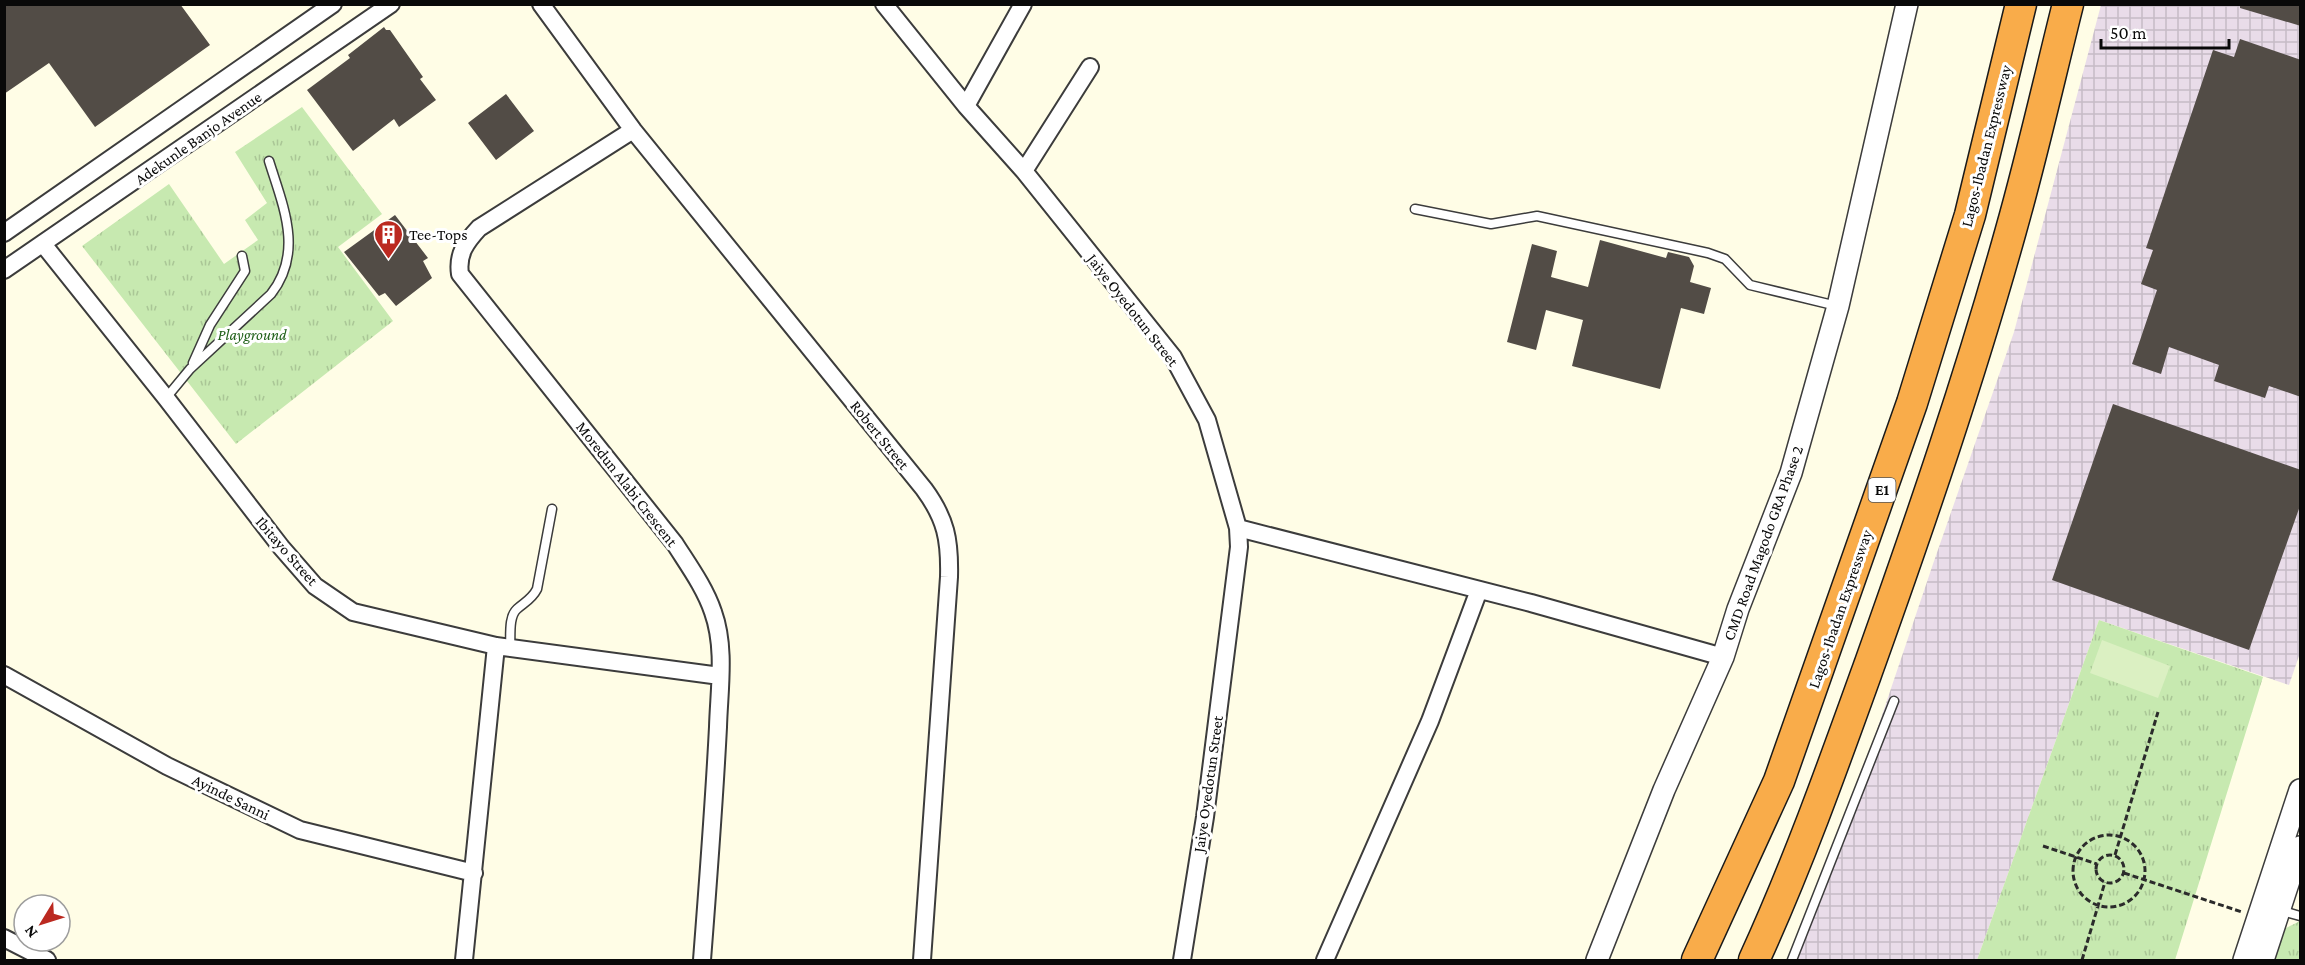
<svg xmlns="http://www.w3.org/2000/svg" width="2305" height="965" viewBox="0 0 2305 965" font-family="'Crimson Pro',serif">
<defs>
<pattern id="industrial-grid" width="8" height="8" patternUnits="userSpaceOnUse" patternTransform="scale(1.5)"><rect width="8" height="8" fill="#e9dce9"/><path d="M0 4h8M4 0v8" fill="none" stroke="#c6bbc6"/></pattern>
<pattern id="park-tufts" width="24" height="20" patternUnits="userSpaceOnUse" patternTransform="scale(1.5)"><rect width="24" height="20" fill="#c7e9b0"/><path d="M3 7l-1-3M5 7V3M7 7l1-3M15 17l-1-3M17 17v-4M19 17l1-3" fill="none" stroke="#aac696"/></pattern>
</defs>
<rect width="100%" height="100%" fill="#fffde6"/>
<!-- industrial -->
<path fill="url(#industrial-grid)" d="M2101,5h199v648l-11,32 -190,-65 -122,340h-188l32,-64 112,-332 81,-232z"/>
<!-- park -->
<path fill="url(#park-tufts)" d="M302,107l80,107 -44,33 55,74 -157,123 -154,-198 87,-62 55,80 34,-24 -13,-20 22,-17 -32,-51z
M2099,620l164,57 -88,283h-198z
M2300,921v39h-28l10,-30z"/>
<!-- pitch -->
<path fill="#dbf0c2" d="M2102,640l68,26 -12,32 -68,-25z"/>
<!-- building -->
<path fill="#524c46" d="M4,4h176l30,41 -115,82 -46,-64 -45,31z
M2240,4h61v22l-61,-18z
M384,27l2,3h4l33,47 -3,2 16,21 -37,27 -5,-8 -41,32 -46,-61 43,-32 -2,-3z
M2240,39l61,21v337l-32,-11 -4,12 -51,-17 5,-16 -50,-18 -8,27 -29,-10 25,-74 -16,-6 12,-34 -7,-2 67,-198 21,7z
M506,94l28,37 -38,29 -28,-37z
M395,215l33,43 -5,3 9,17 -36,28 -11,-13 -6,3 -35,-44z
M1600,240l66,18 2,-6 21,5 5,9 -4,16 21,6 -7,26 -23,-6 -21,81 -88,-23 11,-46 -37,-10 -10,40 -29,-8 25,-98 25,7 -6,26 37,10z
M2113,404l188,66v33l-52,147 -197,-70z"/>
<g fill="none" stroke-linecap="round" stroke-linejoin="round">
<defs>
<path id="service" d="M1415,209l76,15 46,-8 171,37 17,6 25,26 87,21
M193,363l17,-38 35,-54 -3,-15
M166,398l24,-29 81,-75c33,-42 12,-88 -2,-133
M510,648c1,-11 -2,-31 7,-39 8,-7 15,-10 20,-20l15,-80
M2279,910l21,6
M1792,960l102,-259"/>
<path id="minor" d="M541,4l92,126 291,359c22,30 26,51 25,88l-27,383
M884,4l82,102 58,65 149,186 34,63 31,108 1,19 -34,270 -23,143
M966,106l57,-102
M633,130l-154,98c-13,14 -22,26 -19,46l215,270c14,22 30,44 38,68 13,36 6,78 5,115 -4,78 -10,156 -16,233
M1024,171l66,-104
M4,233l329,-229
M43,244l123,154 115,149 34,39 38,26 143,34 224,30
M4,270l387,-266
M1238,528l293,75 192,54
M4,675l163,91 133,64 174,43
M4,938l43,22
M464,960l32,-314
M1325,960l105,-239 49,-131"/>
<path id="tertiary" d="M1597,960l67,-170 59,-133 15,-48 53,-136 47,-167 69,-302
M2244,960l56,-170
M2263,960l37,-113"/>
<path id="motorway" d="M1697,960l82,-179 133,-378 58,-188 51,-211
M1754,960c44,-96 80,-197 116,-297 51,-143 100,-286 141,-433 21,-74 38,-150 57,-226"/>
</defs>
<!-- service casing -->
<use href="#service" stroke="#3c3c3c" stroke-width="11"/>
<!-- minor casing -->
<use href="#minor" stroke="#3c3c3c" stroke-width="20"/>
<!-- tertiary casing -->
<use href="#tertiary" stroke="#3c3c3c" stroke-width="24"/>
<!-- motorway casing -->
<use href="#motorway" stroke="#1a1a1a" stroke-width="33"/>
<!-- path -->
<path stroke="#2b2b2b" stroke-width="3" stroke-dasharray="6 3" stroke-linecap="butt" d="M2073 871a36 36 0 1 1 72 0a36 36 0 1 1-72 0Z
M2043,846l54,18
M2096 869a14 14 0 1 1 28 0a14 14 0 1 1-28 0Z
M2115,855l43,-143
M2124,873l118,39
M2082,960l23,-78"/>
<!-- service -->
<use href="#service" stroke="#fff" stroke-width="8"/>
<!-- minor -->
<use href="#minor" stroke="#fff" stroke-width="16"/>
<!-- tertiary -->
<use href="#tertiary" stroke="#fff" stroke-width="21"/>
<!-- motorway -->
<use href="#motorway" stroke="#f9ac4a" stroke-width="30"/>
</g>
<!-- icons -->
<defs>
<symbol id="building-pin" viewBox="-11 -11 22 30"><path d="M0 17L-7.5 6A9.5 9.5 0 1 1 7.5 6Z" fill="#bb2920" stroke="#fff"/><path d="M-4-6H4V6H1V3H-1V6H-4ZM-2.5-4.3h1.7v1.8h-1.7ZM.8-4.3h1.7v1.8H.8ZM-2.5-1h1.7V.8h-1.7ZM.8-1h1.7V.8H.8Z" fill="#fff"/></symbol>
</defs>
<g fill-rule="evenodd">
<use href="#building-pin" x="372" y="218" width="33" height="45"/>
</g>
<g text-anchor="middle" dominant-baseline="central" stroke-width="6" stroke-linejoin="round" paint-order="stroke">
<!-- shield labels -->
<rect fill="#fff" stroke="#535353" stroke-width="1.5" x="1868.5" y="478" width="27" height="24" rx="4.5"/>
<g font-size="15" font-weight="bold" fill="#090909">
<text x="1882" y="490">E1</text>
</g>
<!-- street labels -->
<g font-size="16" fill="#090909" stroke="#fff">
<text transform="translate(198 138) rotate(-35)">Adekunle Banjo Avenue</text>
<text transform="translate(1986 146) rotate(-76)">Lagos-Ibadan Expressway</text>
<text transform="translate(1133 310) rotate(52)">Jaiye Oyedotun Street</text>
<text transform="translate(880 435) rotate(51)">Robert Street</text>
<text transform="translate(627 484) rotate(52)">Moredun Alabi Crescent</text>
<text transform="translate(1763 543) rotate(-70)">CMD Road Magodo GRA Phase 2</text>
<text transform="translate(287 551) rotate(49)">Ibitayo Street</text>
<text transform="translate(1840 609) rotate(-71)">Lagos-Ibadan Expressway</text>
<text transform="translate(1208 784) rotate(-82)">Jaiye Oyedotun Street</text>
<text transform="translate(231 797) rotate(26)">Ayinde Sanni</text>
</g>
<!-- poi labels -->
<g font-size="16" fill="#090909" stroke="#fff" text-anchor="start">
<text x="409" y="234">Tee-Tops</text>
</g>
<!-- park labels -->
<g font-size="16" font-style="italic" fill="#21611a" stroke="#fff">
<text x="252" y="334">Playground</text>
</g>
</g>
<!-- border -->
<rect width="2305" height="965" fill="none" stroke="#090909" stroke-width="12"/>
<!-- north arrow -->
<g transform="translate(42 923) rotate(232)"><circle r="28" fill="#ffffff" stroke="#9d9d9d" stroke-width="1.5"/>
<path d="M0-4.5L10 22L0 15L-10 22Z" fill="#bb2920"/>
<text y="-9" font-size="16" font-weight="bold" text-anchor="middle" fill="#090909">N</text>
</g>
<!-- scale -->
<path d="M2101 39v9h128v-9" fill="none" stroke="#090909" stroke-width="3"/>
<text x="2110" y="39" font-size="18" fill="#090909" stroke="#ffffff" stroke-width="4.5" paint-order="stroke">50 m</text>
</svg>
